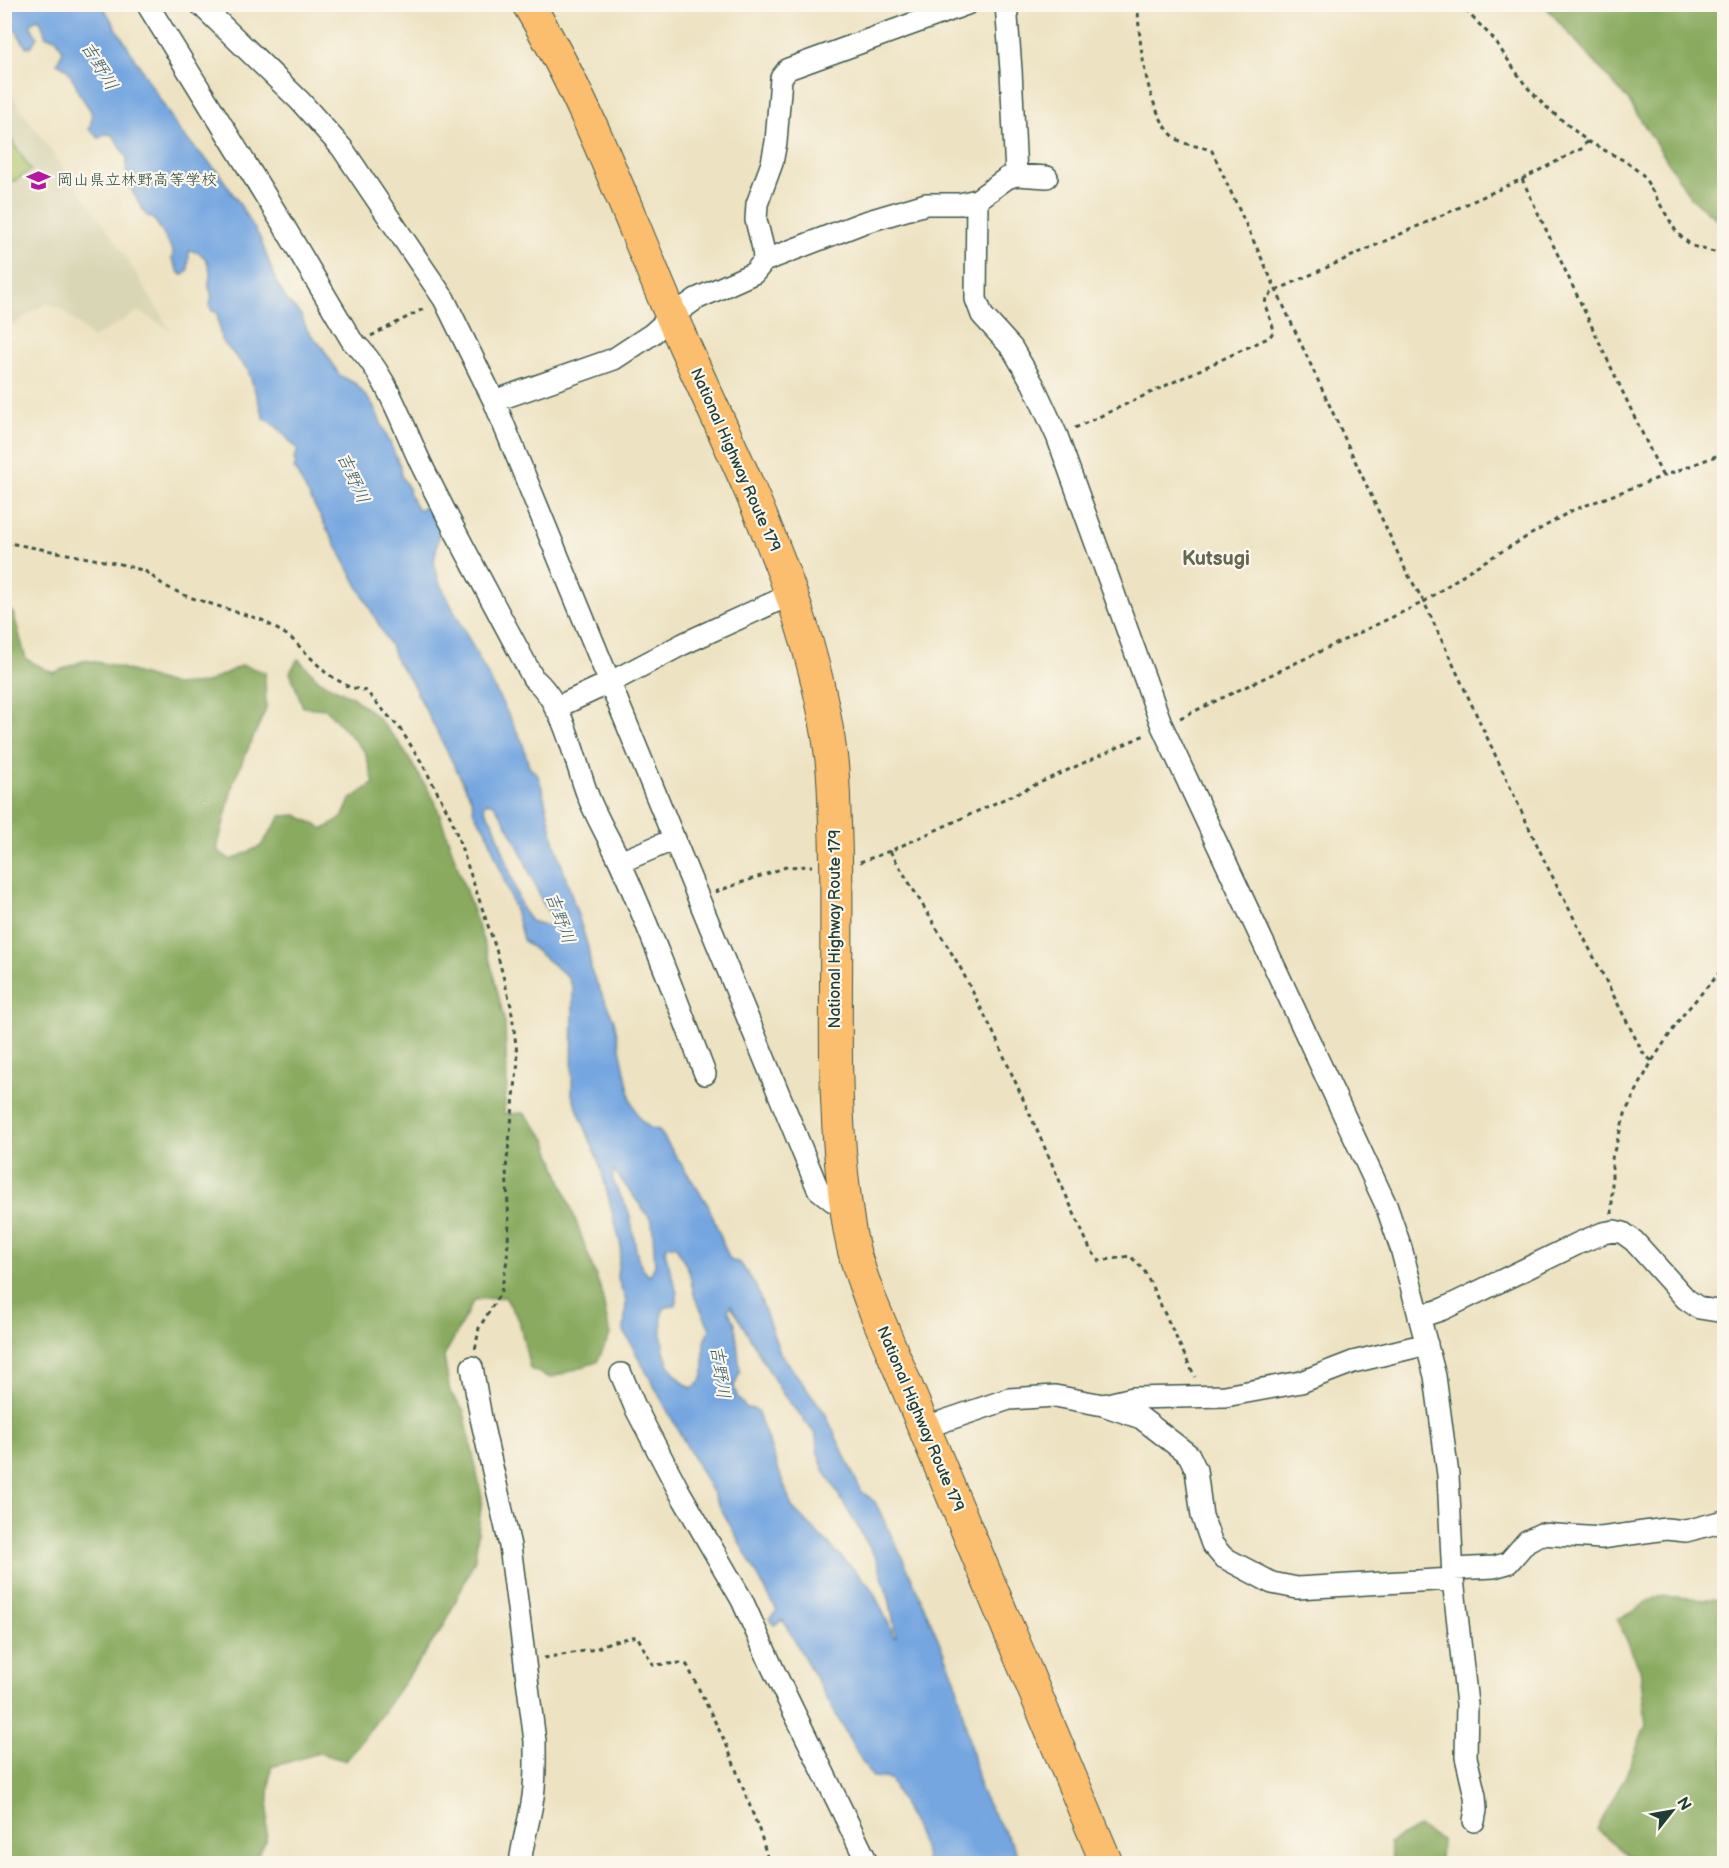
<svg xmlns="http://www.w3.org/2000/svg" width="1729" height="1868" viewBox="0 0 1729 1868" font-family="'Balsamiq Sans','Klee One',sans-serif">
<rect width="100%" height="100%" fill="#fbf7ec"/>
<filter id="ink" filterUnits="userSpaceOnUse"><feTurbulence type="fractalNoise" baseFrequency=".0167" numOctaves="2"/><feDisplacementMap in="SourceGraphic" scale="12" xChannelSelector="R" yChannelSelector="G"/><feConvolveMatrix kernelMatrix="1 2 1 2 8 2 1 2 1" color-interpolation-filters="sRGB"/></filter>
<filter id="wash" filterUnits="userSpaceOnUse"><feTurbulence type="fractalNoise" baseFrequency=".008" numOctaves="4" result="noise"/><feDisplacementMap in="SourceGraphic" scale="24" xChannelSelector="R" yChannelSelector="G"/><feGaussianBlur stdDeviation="1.35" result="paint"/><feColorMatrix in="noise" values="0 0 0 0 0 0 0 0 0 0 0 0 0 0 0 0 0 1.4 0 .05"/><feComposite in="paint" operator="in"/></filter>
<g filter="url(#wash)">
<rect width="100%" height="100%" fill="#ede2c1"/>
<!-- built -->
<path fill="#d9d6b5" d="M4,85l115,161 52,85 -32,-20 -46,27 -31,-29 -16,-6 -33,22 -8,-11z"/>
<!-- green -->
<path fill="#acc46a" stroke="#66804f" stroke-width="1.5" d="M4,129l27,41 -26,17h-1z"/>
<!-- forest -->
<path fill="#89aa5e" stroke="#547449" stroke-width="1.5" d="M1544,5h180v220l-33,-27 -63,-98z
M5,603l9,12 12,44 27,14 32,-13 27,5 62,20 32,-2 36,-18 23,7 1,37 -32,71 -17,70 14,10 30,-14 20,-30 16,-1 27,14 18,-11 8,-18 24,-17 -9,-31 -39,-43 -23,-2 -13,-35 8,-13 22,22 32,16 23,18 25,29 35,57 55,160 15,62 2,62 -3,29 20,-1 22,26 55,151 9,45 -13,27 -47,16 -20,-9 -11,-49 -14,-23 -31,3 -30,57 6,35 14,19 18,87 -7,61 -31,67 -66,93 -32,42 -27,-8 -48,14 -5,74 -14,22h-247z
M1659,1596l65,4v250l-16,13h-70l-41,-34 29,-54 20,-50 -6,-56 -23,-50z
M1418,1827l23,13 -1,23h-47l-4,-20z"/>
<!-- water -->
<path fill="#75a6e0" stroke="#4a728a" stroke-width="1.5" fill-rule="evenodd" d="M5,4l97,1 78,127 38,40 21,31 21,35 17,46 10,17 14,14 6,15 16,18 16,27 17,9 17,21 27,61 1,10 9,14 -2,2 10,18 10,-4 12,22 -6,34 5,20 83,159 7,26 8,7 5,14 13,56 33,103 4,26 22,47 17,80 8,18 11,10 9,2 49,75 22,55 10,3 15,21 25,69 45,60 36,78 14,11 36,74 44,102 25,111 9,18 24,38 8,18h-95c2,-15 -28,-67 -36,-84l-17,-2 -6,-7 -84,-150 -9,5 -5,-7 8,-7 -153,-280 2,-30 -9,-25 4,-30 -21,-81 -28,-70 1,-107 -6,-12 -44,-36 -7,-27 -30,-83 -12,-17 -2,-13 -61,-119 -15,-20 -3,-10 -99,-183 2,-4 -2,-4 4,-10 -20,-22 -14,-10 -16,-48 -27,-30 -4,-28 -5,-1 -3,-6c5,-9 2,-10 0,-18 -1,-5 2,-10 1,-15 -1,-13 -9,-21 -21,-21l-1,20 -5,4 -4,-2 -7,-14 1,-7 -12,-22 -7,-11 -8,-4 -15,-26 -5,-17 1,-14 -14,-23 -7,-1 -7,4 -10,-9 3,-10 -1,-8 -14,-21 -1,-6 -10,-16 -9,-5 6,-12 -7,-13 -10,-1 -5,-15 -4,-3 -5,3 -1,5 6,10 -6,10h-5l-21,-34zM486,803h7c22,30 33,62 48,96 4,9 11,15 12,25l-5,2 -17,-5 -9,-12 -28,-85 -9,-14 -1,-6zM614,1170l38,51 3,44 -5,11c-17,-10 -15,-49 -22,-66 -5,-13 -19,-25 -14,-40zM670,1245l6,1 13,25 5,24 16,34c-2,4 -5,9 -6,14 -2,16 6,39 -13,45 -28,-18 -31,-44 -29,-76l4,-5 8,-1 3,-4v-9l-12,-41 2,-6zM731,1305l51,88 34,42 1,16 7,19 52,88 14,44 6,35 -3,-1 -1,-5 -21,-44 -79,-80 -34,-94 -3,-4 -9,-1 -8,-10 -4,-11 6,-16 -5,-48 -7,-13z"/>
</g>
<g filter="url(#ink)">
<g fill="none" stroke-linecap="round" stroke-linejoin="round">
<defs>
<path id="minor" d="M147,4l134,217 71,120c35,30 52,90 73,131 34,69 72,137 108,206 32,26 41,82 55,118 9,23 22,44 32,66 31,69 58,141 85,212
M200,4l100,97 42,47 102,151 50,102 324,788 15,12 13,4
M1006,4l5,66 5,105
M977,200l-1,99 6,16 30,33 21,36 24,52 105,290 224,479 15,43 34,128 13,99 5,104 14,125 -1,53 9,39 1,14 -2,11
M764,261l98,-38 64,-19h34l17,-4 30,-22 9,-3 31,2
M494,401l120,-42 38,-25 20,-18 24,-17 58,-26 10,-12 -1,-13 -7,-28 1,-16 15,-41 4,-21 5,-64 7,-9 179,-65
M555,708l56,-26 72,-38 109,-50
M620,862l55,-23
M1419,1317l24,-8 136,-66 24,-10 11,-2 9,2 11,8 52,58 13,9 25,4
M472,1367l9,51 29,128 25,195c0,21 1,42 -3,62 -3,20 -10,40 -12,61
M621,1374l15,35 43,82 63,109 31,69 95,195
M1104,1405l29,-7 92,-2 76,-14 52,-20 74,-18
M923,1428l86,-29 46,-3 48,9 38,13 48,37 7,15 6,46 10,28 11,13 49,26 25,5 156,-9
M1453,1569l41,-2 14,-4 19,-22 14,-7 60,4 65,-9 20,2 38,-10"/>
<path id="highway" d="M528,4c60,98 98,206 143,311 62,143 140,283 160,441 3,22 3,46 4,68 5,116 -5,233 7,349 3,24 5,50 11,74 4,18 11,35 17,52l237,565"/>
</defs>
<!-- minor casing -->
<use href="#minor" stroke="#3e5649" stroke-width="24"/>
<!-- highway casing -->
<use href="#highway" stroke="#3e5649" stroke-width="34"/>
<!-- path -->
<path stroke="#3e5649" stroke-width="3" stroke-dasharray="4.5 4.5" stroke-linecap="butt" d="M1138,4c0,36 9,113 39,135 11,8 23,6 35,12l194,420 18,31 121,260 98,191 9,8
M1459,4l33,33 34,49 18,19 43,36 38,20 18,14 34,58 15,13 22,6 10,8
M1522,179l140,296
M371,336l56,-29
M1075,428l195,-91 4,-7 -9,-25 1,-8 11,-7 245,-111 61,-31 4,-7
M4,542l116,22 25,7 20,15 21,10 76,24 28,17 36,36 23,14 17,4 35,39 21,33 30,57 44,129 15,57 7,55 -12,108 3,54 -2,37 -6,32 -22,36 -4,23
M1180,718l244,-116 46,-32 101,-59 153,-58
M890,851l70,116 34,67 96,215 9,12 31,-5 14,14 51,107
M860,862l30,-11 257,-117
M715,892l71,-25 26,-1
M1612,1214v-56l14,-47 26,-50 30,-45 42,-49
M544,1658l52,-9 14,-7 27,-6 16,29 29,-2 5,2 40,81 34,89 8,29"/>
<!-- minor -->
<use href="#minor" stroke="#fff" stroke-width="21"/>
<!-- highway -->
<use href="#highway" stroke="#fbbd6e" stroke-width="32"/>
</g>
</g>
<!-- icons -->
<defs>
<symbol id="school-bare" viewBox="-9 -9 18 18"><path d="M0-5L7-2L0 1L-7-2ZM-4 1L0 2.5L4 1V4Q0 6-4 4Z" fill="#b5179e" stroke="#fbf7ec" stroke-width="2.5" paint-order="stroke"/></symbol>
</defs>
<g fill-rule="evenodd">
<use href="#school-bare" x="22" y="164" width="33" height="33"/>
</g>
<g text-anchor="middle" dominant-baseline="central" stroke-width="4.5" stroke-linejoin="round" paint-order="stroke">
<!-- poi labels -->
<g font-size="16" fill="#1f3d34" stroke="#fbf7ec" text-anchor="start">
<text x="57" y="180">岡山県立林野高等学校</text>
</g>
<!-- street labels -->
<g font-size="16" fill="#1f3d34" stroke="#fbf7ec">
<text transform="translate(735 460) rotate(66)">National Highway Route 179</text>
<text transform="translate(835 929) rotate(-90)">National Highway Route 179</text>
<text transform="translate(920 1419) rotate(67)">National Highway Route 179</text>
</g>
<!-- water labels -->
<g font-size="18" font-style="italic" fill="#395c68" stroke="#fbf7ec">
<text transform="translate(99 66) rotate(59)">吉野川</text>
<text transform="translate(353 478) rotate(66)">吉野川</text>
<text transform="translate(560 918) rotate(70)">吉野川</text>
<text transform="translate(720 1372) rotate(82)">吉野川</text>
</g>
<!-- quarter labels -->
<g font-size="20" font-weight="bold" fill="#636852" stroke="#fbf7ec">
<text x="1216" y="559">Kutsugi</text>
</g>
</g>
<!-- margin -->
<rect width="1729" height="1868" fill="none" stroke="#fbf7ec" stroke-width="24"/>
<!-- north arrow -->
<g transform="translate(1672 1811) rotate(59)" stroke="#fbf7ec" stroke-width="4.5" paint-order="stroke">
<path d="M0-4.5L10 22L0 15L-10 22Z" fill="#1f3d34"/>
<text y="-9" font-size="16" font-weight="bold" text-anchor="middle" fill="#1f3d34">N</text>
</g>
</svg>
